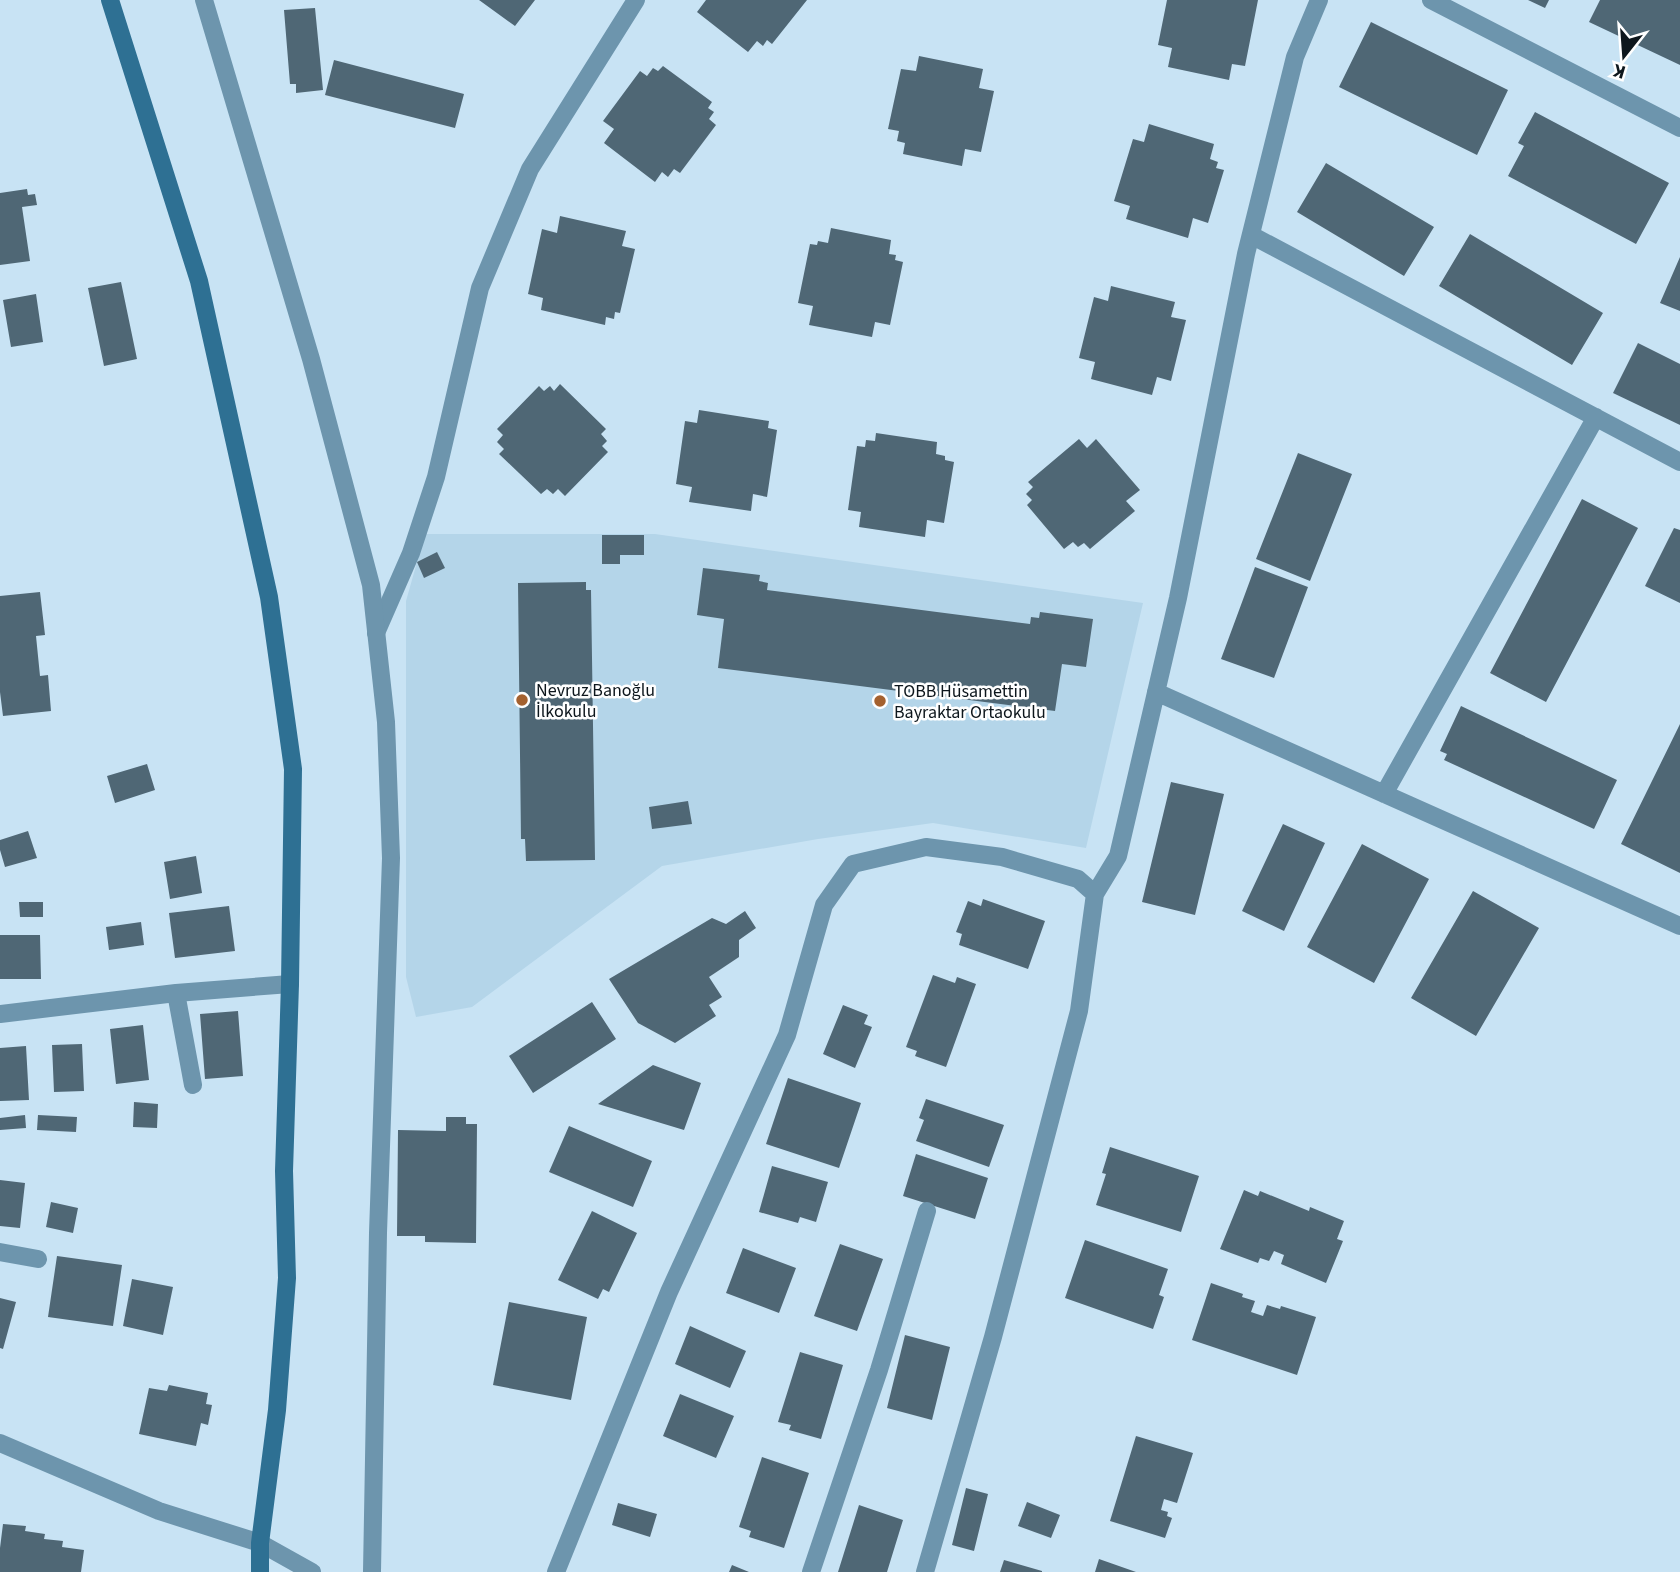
<svg xmlns="http://www.w3.org/2000/svg" width="1680" height="1572" viewBox="0 0 1680 1572" font-family="'Source Sans 3',sans-serif">
<rect width="100%" height="100%" fill="#c8e3f4"/>
<!-- built -->
<path fill="#b4d5e9" d="M425,534h230l488,69 -57,245 -153,-25 -115,16 -156,27 -190,141 -56,10 -10,-40v-376z"/>
<!-- building -->
<path fill="#4f6775" d="M479,0h56l-20,26z
M706,0h101l-35,44 -5,-4 -4,6 -6,-5 -9,11 -51,-40z
M1167,0h91l-13,66 -13,-2 -3,16 -61,-13 4,-19 -14,-3z
M1528,0h21l-4,8z
M1600,0h80v65l-91,-43z
M315,8l8,82 -27,3v-9h-6l-6,-74z
M1371,22l137,68 -31,65 -138,-68z
M919,56l64,13 -4,19 15,3 -13,61 -16,-3 -3,17 -59,-12 2,-11 -8,-2 2,-10 -11,-2 13,-60 15,2z
M334,60l130,34 -9,34 -130,-33z
M663,66l49,36 -4,6 6,4 -5,7 7,6 -36,48 -6,-4 -6,8 -6,-5 -7,10 -51,-39 10,-14 -11,-8 37,-50 7,5 6,-8 5,3z
M1535,112l134,71 -33,61 -128,-68 16,-30 -6,-3z
M1149,124l65,20 -4,15 8,3 -2,6 8,2 -16,53 -15,-5 -5,20 -62,-19 4,-13 -16,-5 19,-62 11,3z
M1326,163l108,64 -30,49 -107,-64z
M27,189l1,6 7,-1 2,11 -15,2 8,54 -30,4v-72z
M560,216l66,15 -4,15 13,3 -15,64 -5,-1 -1,7 -8,-2 -1,8 -64,-15 2,-12 -15,-4 14,-65 15,4z
M831,228l60,12 -2,14 7,1 -1,5 8,2 -13,63 -15,-3 -3,15 -63,-12 4,-19 -15,-3 12,-59 7,1 1,-4 10,2z
M1470,234l133,79 -31,52 -133,-79z
M1680,257v54l-20,-8z
M121,282l16,77 -33,7 -16,-78z
M1111,286l64,16 -4,15 15,3 -15,61 -14,-4 -5,18 -61,-16 4,-17 -16,-4 15,-61 14,4z
M36,294l7,48 -32,5 -8,-47z
M1638,343l42,21v61l-67,-32z
M560,384l46,45 -5,5 6,7 -5,5 6,6 -43,44 -7,-7 -5,5 -6,-5 -6,5 -42,-40 5,-5 -7,-7 6,-7 -6,-6 42,-43 5,5 6,-5 4,5z
M699,410l70,11 -1,7 9,2 -10,67 -14,-3 -2,17 -62,-9 3,-15 -16,-3 9,-63 12,2z
M876,433l61,9 -1,12 9,2v4l9,2 -10,61 -17,-3 -2,17 -66,-10 2,-15 -13,-2 9,-64 8,1 1,-7 9,1z
M1079,439l8,9 9,-9 44,51 -14,11 9,10 -45,38 -6,-6 -6,4 -5,-5 -9,7 -37,-44 5,-5 -6,-6 7,-7 -5,-5z
M1298,453l54,21 -42,107 -54,-22z
M1582,499l56,29 -92,174 -56,-29z
M1674,528l6,2v73l-35,-17z
M602,535h42v20h-24v9h-18z
M437,552l8,16 -21,10 -7,-16z
M1255,567l53,20 -34,91 -53,-19z
M703,568l57,7 -1,6 9,2 -1,7 263,34 1,-7 8,1 1,-6 53,7 -7,48 -24,-3 -7,47 -337,-43 6,-49 -27,-4z
M586,582v8h5l4,270 -69,1 -1,-22h-4l-3,-256z
M40,592l5,43 -9,1 4,40 8,-1 3,36 -48,5 -3,-24v-96z
M1461,706l156,74 -23,49 -150,-69 3,-6 -7,-3z
M1680,724v149l-59,-29z
M147,764l8,26 -40,13 -8,-27z
M1171,782l53,12 -29,121 -53,-13z
M688,801l4,23 -40,5 -3,-22z
M1283,824l42,19 -41,88 -42,-20z
M28,831l9,27 -32,9 -5,-17v-10z
M1362,844l67,35 -55,104 -67,-36z
M196,856l6,37 -32,6 -6,-37z
M1473,891l66,37 -63,108 -65,-38z
M983,899l62,22 -17,48 -69,-24 3,-11 -6,-2 12,-31 13,5z
M19,902h24v15h-23z
M229,906l6,45 -60,7 -6,-45z
M745,911l11,17 -17,12v17l-30,20 13,20 -13,8 7,11 -41,27 -37,-20 -29,-44 103,-61 14,6z
M141,922l3,23 -35,5 -3,-23z
M0,935h40l1,44h-41z
M933,975l22,8 2,-6 19,7 -30,83 -31,-11 2,-5 -11,-4z
M592,1002l24,37 -83,54 -24,-37z
M843,1005l25,10 -4,9 8,3 -17,41 -32,-14z
M238,1011l5,65 -38,3 -5,-65z
M143,1025l6,55 -33,4 -6,-55z
M82,1044l2,47 -30,1 -2,-47z
M26,1046l3,54 -29,1v-53z
M653,1065l48,18 -17,47 -86,-26z
M788,1078l73,25 -22,65 -73,-24z
M926,1099l78,26 -15,42 -73,-26 8,-21 -5,-2z
M134,1102l24,2 -1,24 -24,-1z
M25,1115l1,13 -26,2v-12z
M38,1115l39,2 -1,15 -39,-2z
M446,1117h20v7h11l-1,119 -51,-1v-6h-28l1,-106 48,1z
M569,1126l83,35 -19,46 -84,-35z
M1110,1147l89,29 -18,56 -85,-27 10,-31 -4,-1z
M916,1154l72,24 -13,41 -72,-23z
M772,1166l56,16 -12,40 -16,-5 -2,6 -39,-11z
M0,1180l25,3 -5,45 -20,-2z
M1244,1190l14,6 2,-5 49,20 1,-4 34,14 -7,18 6,2 -17,42 -45,-19 3,-9 -10,-4 -5,10 -9,-3 -2,5 -38,-14z
M51,1202l27,6 -5,25 -27,-6z
M592,1211l45,22 -28,59 -6,-3 -5,10 -40,-19z
M1085,1240l83,29 -9,26 5,2 -11,32 -88,-31z
M840,1244l43,15 -26,72 -43,-15z
M743,1248l53,20 -17,45 -53,-20z
M57,1256l65,9 -9,61 -65,-9z
M132,1279l41,8 -10,48 -40,-9z
M1211,1283l32,11 -1,3 13,4 -4,11 12,4 4,-11 13,4 1,-3 35,11 -19,58 -105,-35z
M0,1298l16,4 -13,47 -3,-1z
M509,1302l78,15 -16,83 -78,-15z
M690,1326l56,25 -16,37 -55,-24z
M905,1335l45,12 -18,73 -45,-12z
M800,1352l43,13 -22,74 -32,-9 2,-5 -13,-3z
M169,1385l39,8 -2,11 6,1 -4,20 -7,-2 -5,23 -57,-12 10,-46 18,3z
M680,1394l54,22 -18,42 -53,-22z
M1136,1436l57,17 -16,50 -13,-4 -3,11 7,2 -1,4 5,2 -7,20 -55,-17z
M762,1457l47,16 -25,75 -35,-11 2,-6 -12,-4z
M966,1488l22,6 -14,57 -22,-6z
M1027,1502l33,13 -9,23 -33,-12z
M618,1503l39,11 -7,23 -38,-12z
M859,1505l44,15 -16,52h-49z
M3,1524l23,2 -1,5 20,3 -1,5 19,2 -1,6 22,3 -3,22h-81v-24z
M1099,1559l37,13h-41z
M1004,1560l38,11v1h-42z
M732,1565l17,7h-20z"/>
<g fill="none" stroke-linecap="round" stroke-linejoin="round">
<!-- minor -->
<path stroke="#6d95ad" stroke-width="18" d="M1431,0l249,128
M1251,235l429,227
M376,633l35,-80 25,-76 44,-189 50,-119 106,-169
M1156,692l524,234
M1384,794l212,-377
M1095,894l23,-38 60,-258 68,-344 49,-197 24,-57
M176,993l17,92
M0,1014l176,-21 114,-9
M0,1252l38,7
M556,1572l113,-280 118,-257 37,-130 29,-41 73,-17 76,10 76,22 17,15 -16,117 -86,326 -68,235
M811,1572l68,-202 48,-159"/>
<!-- tertiary -->
<path stroke="#6d95ad" stroke-width="18" d="M204,0l107,359 60,226 15,137 5,136 -13,375 -6,339
M0,1443l159,68 101,32 52,29"/>
<!-- secondary -->
<path stroke="#2e7093" stroke-width="18" d="M110,0l89,281 70,316 24,172 -3,215 -6,187 3,107 -10,132 -17,133v29"/>
</g>
<!-- markers -->
<g fill="#a4612f" stroke="#fff" stroke-width="2.5">
<circle cx="522" cy="700" r="7"/>
<circle cx="880" cy="701" r="7"/>
</g>
<g text-anchor="middle" dominant-baseline="central" stroke-width="5" stroke-linejoin="round" paint-order="stroke">
<!-- poi labels -->
<g font-size="18" fill="#0d161c" stroke="#fff" text-anchor="start">
<text x="536" y="690">Nevruz Banoğlu<tspan x="536" dy="21">İlkokulu</tspan></text>
<text x="894" y="691">TOBB Hüsamettin<tspan x="894" dy="21">Bayraktar Ortaokulu</tspan></text>
</g>
</g>
<!-- north arrow -->
<g transform="translate(1624 56) rotate(197)" stroke="#ffffff" stroke-width="5" paint-order="stroke">
<path d="M0-5L12 26L0 18L-12 26Z" fill="#0d161c"/>
<text y="-10" font-size="19" font-weight="bold" text-anchor="middle" fill="#0d161c">K</text>
</g>
</svg>
